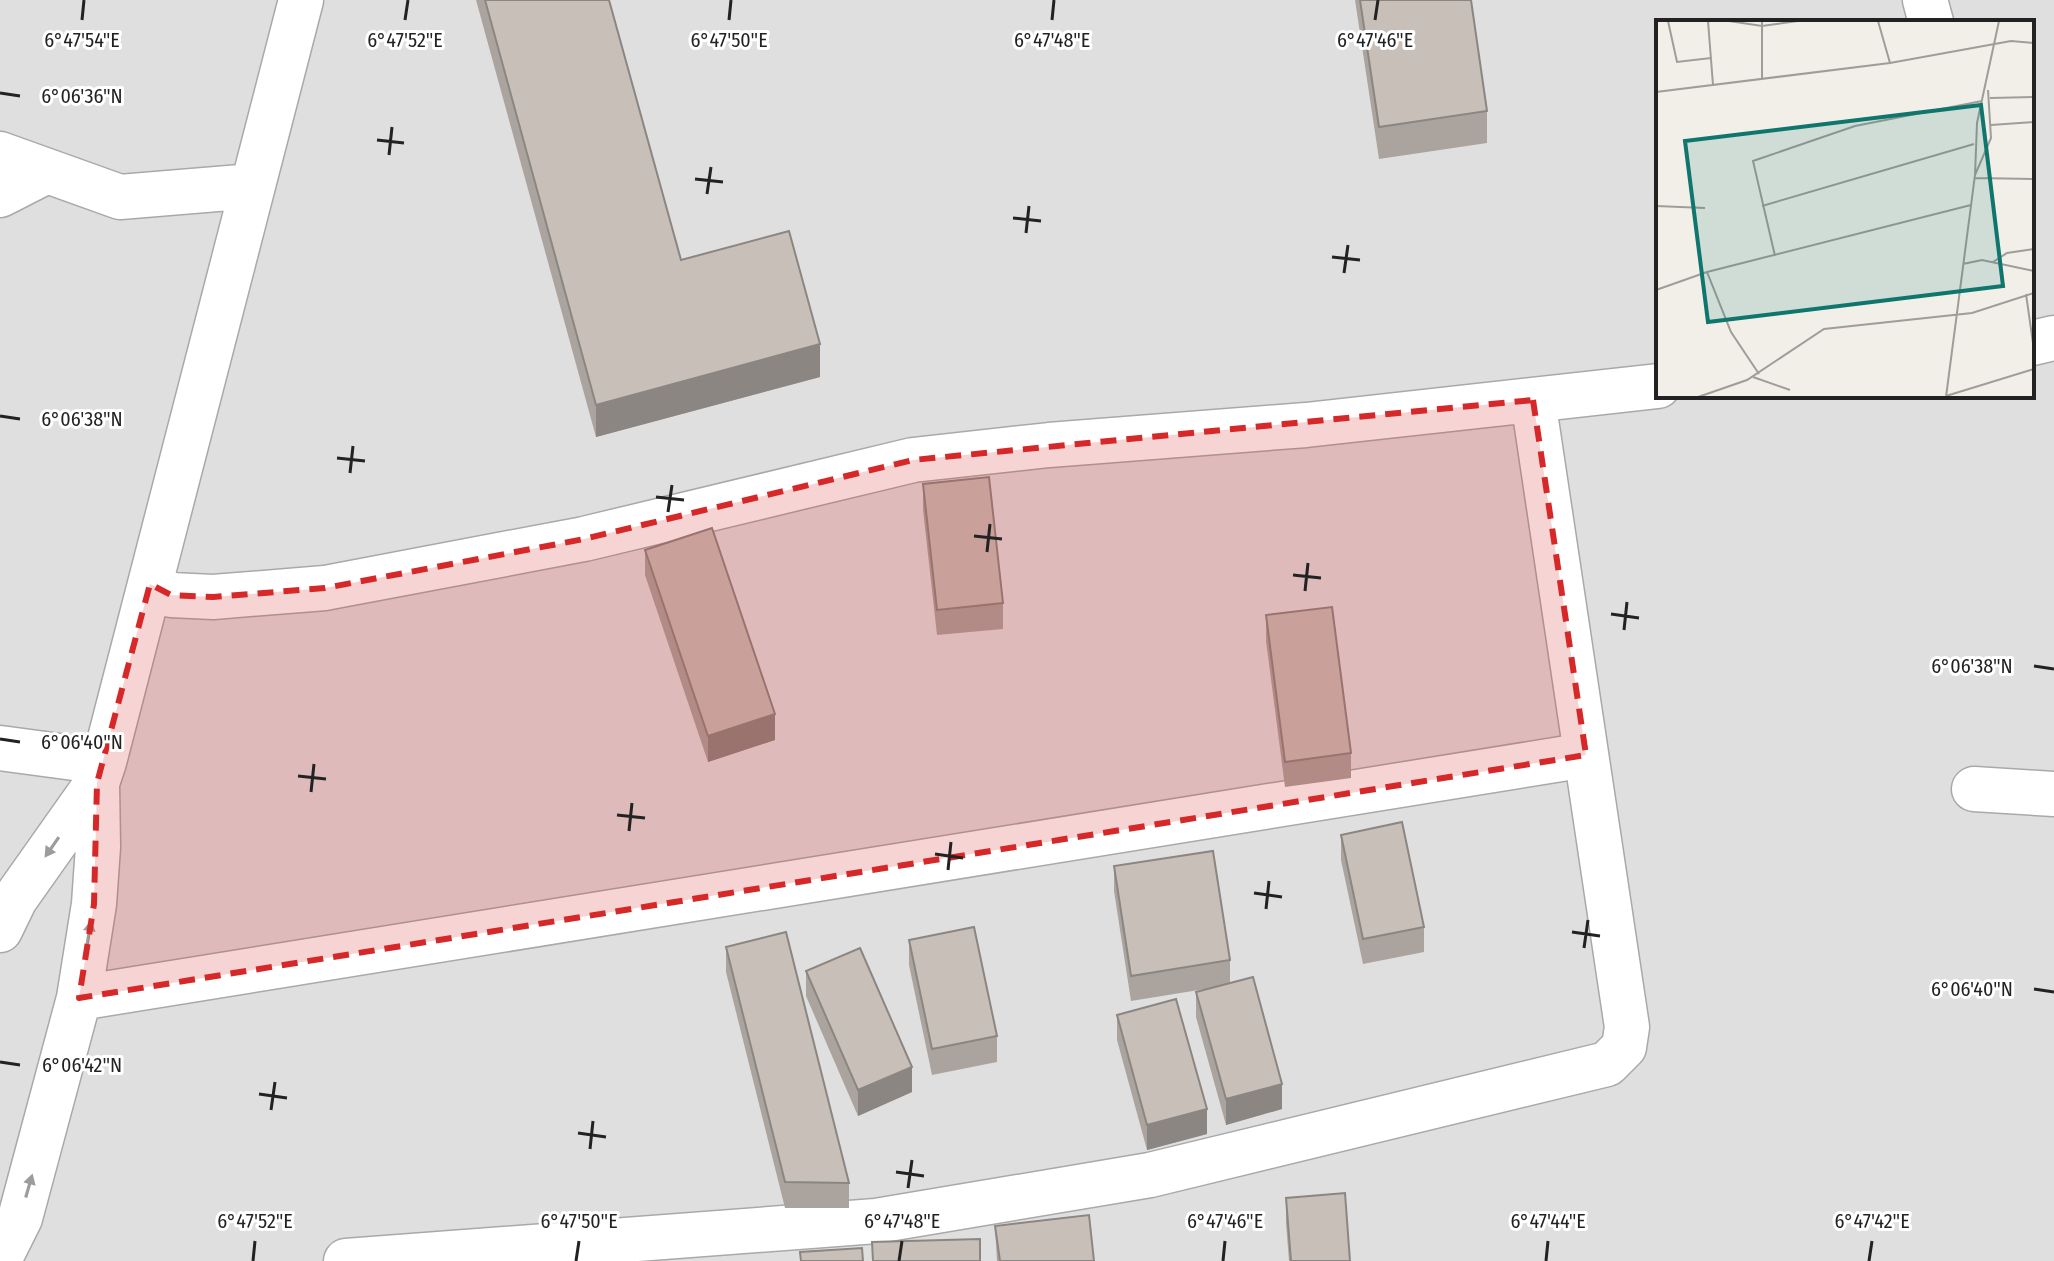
<svg xmlns="http://www.w3.org/2000/svg" width="2054" height="1261" viewBox="0 0 2054 1261" font-family="'Fira Sans Condensed',sans-serif">
<rect width="100%" height="100%" fill="#f2efe9"/>
<!-- residential -->
<path fill="#e0dfdf" fill-rule="evenodd" d="M0,0h2054v1261h-2054zM1658,22h374v374h-374z"/>
<g fill="none" stroke-linecap="round" stroke-linejoin="round">
<defs>
<path id="minor" d="M1925,0l6,22
M0,154l120,43 133,-11
M0,195l47,-24
M2032,343l22,-5
M150,584l21,11 42,2 112,-9 259,-49 329,-79 136,-15 257,-20 352,-39
M0,748l104,14
M1974,789l80,5
M0,930l15,-31 82,-116 7,-21 197,-762
M79,998l1507,-243
M0,1258l20,-40 59,-220 15,-94 4,-57 -1,-64
M346,1261l530,-40 274,-46 457,-111 17,-17 3,-20 -94,-627"/>
</defs>
<!-- minor casing -->
<use href="#minor" stroke="#a9a9a9" stroke-width="47"/>
<!-- minor -->
<use href="#minor" stroke="#fff" stroke-width="44"/>
</g>
<!-- wall -->
<path fill="#aba49e" d="M476,0h133l72,260 139,117 -224,60z
M1355,0h116l16,111v32l-108,16z
M923,484l80,119v26l-66,6 -14,-125z
M645,550l130,190 -67,22 -63,-187z
M1266,615l85,138v25l-66,9 -19,-146z
M1341,835l83,92v25l-61,12 -22,-104z
M1114,866l116,94v23l52,126 -56,16 -30,-108v-25l9,-3 -74,12 -17,-110z
M909,940l88,96v26l-65,13 -23,-110z
M726,947l123,236v25h-64l-59,-236z
M806,971l106,121 -54,24 -52,-120z
M1117,1015l90,119 -60,16 -30,-110z
M1286,1198l64,63h-61l-3,-38z
M995,1226l99,35h-97z"/>
<!-- shaded-wall -->
<path fill="#8b8681" d="M820,344v33l-224,60v-32z
M775,714v26l-67,22v-26z
M912,1067v25l-54,24v-26z
M1282,1084v25l-56,16v-26z
M1207,1109v25l-60,16v-25z"/>
<!-- building -->
<path fill="#c7bfb8" stroke="#8b8681" stroke-width="2" d="M485,0h124l72,260 108,-29 31,113 -224,61z
M1360,0h111l16,111 -108,16z
M989,477l14,126 -66,7 -14,-126z
M712,528l63,186 -67,22 -63,-186z
M1332,607l19,146 -66,9 -19,-147z
M1402,822l22,105 -61,12 -22,-104z
M1213,851l17,109 -99,16 -17,-110z
M974,927l23,109 -65,13 -23,-109z
M786,932l63,251 -64,-1 -59,-235z
M860,948l52,119 -54,23 -52,-119z
M1253,977l29,107 -56,15 -30,-107z
M1176,999l31,110 -60,16 -30,-110z
M1345,1193l5,68h-59l-5,-63z
M1089,1215l5,46h-94l-5,-35z
M980,1239v22h-107l-1,-19z
M862,1248l1,13h-62l-1,-9z"/>
<!-- one-way arrows -->
<defs><path id="oneway-solid" d="M-6-.8H1V-3.2L6.5 0L1 3.2V.8H-6Z" transform="scale(2)"/></defs>
<g fill="#9c9c9c">
<use href="#oneway-solid" transform="translate(52 847) rotate(125)"/>
<use href="#oneway-solid" transform="translate(89 933) rotate(-81)"/>
<use href="#oneway-solid" transform="translate(29 1186) rotate(-74)"/>
</g>
<!-- marked area -->
<path fill="#d62828" fill-opacity="0.2" stroke="#d62828" stroke-width="6" stroke-dasharray="16 10" stroke-linejoin="round" d="M1533,400l53,355 -1507,243 15,-94 3,-121 53,-199 21,11 42,2 112,-9 259,-49 329,-79z"/>
<!-- ticks -->
<path fill="none" stroke="#222" stroke-width="3" d="M82,20l2,-20M405,20l3,-20M729,20l2,-20M1052,20l2,-20M1375,20l3,-20M0,93l20,3M377,140l27,3M389,155l3,-28M695,179l28,3M707,194l4,-27M1013,218l28,3M1026,233l3,-27M1332,257l28,3M1344,273l4,-28M0,416l20,3M337,458l28,3M350,473l3,-27M656,497l28,3M668,512l4,-27M974,536l28,3M987,552l3,-28M1293,575l28,3M1305,591l3,-28M1611,614l28,4M1624,630l3,-28M2034,666l20,3M0,739l20,3M298,776l28,3M311,792l3,-28M617,815l28,3M629,831l3,-28M935,854l28,4M948,870l3,-28M1254,893l28,4M1266,909l3,-28M1572,932l28,4M1584,948l4,-28M2034,989l20,3M0,1062l20,3M259,1094l28,4M271,1110l4,-28M578,1133l28,4M590,1149l3,-28M896,1172l28,4M908,1188l4,-28M253,1261l2,-20M576,1261l3,-20M899,1261l3,-20M1223,1261l2,-20M1546,1261l2,-20M1869,1261l3,-20"/>
<!-- overview -->
<g transform="translate(1656 20)">
<rect width="378" height="378" fill="#f2efe9"/>
<path fill="none" stroke="#9f9d99" stroke-width="2" d="M12,1l9,41 34,-4M52,1l5,64M73,1l33,5 36,-5M106,1v57M222,1l12,42M0,72l234,-29 121,-22 23,2M334,78l44,-1M335,105l43,-3M319,155l16,-37 -3,-48M319,158l59,1M0,186l49,2M106,186l212,-62M119,236l-22,-95 102,-35 127,-25M337,242l14,-9 27,-4M307,244l19,-4 52,11M51,252l24,60 28,42M0,270l51,-18 264,-67M370,274l8,56M97,357l37,13M290,376l88,-27M42,377l49,-17 77,-51 148,-16 62,-20M290,377l29,-222 2,-52 22,-102"/>
<path fill="#0f766e" fill-opacity="0.15" stroke="#0f766e" stroke-width="4" d="M325,85l22,181 -295,36 -23,-181z"/>
<rect width="378" height="378" fill="none" stroke="#222" stroke-width="4"/>
</g>
<g font-size="20" text-anchor="middle" fill="#222" stroke="#fff" stroke-width="6" stroke-linejoin="round" paint-order="stroke">
<text x="82" y="47">6°47'54"E</text>
<text x="405" y="47">6°47'52"E</text>
<text x="729" y="47">6°47'50"E</text>
<text x="1052" y="47">6°47'48"E</text>
<text x="1375" y="47">6°47'46"E</text>
<text x="82" y="103">6°06'36"N</text>
<text x="82" y="426">6°06'38"N</text>
<text x="1972" y="673">6°06'38"N</text>
<text x="82" y="749">6°06'40"N</text>
<text x="1972" y="996">6°06'40"N</text>
<text x="82" y="1072">6°06'42"N</text>
<text x="255" y="1228">6°47'52"E</text>
<text x="579" y="1228">6°47'50"E</text>
<text x="902" y="1228">6°47'48"E</text>
<text x="1225" y="1228">6°47'46"E</text>
<text x="1548" y="1228">6°47'44"E</text>
<text x="1872" y="1228">6°47'42"E</text>
</g>
</svg>
